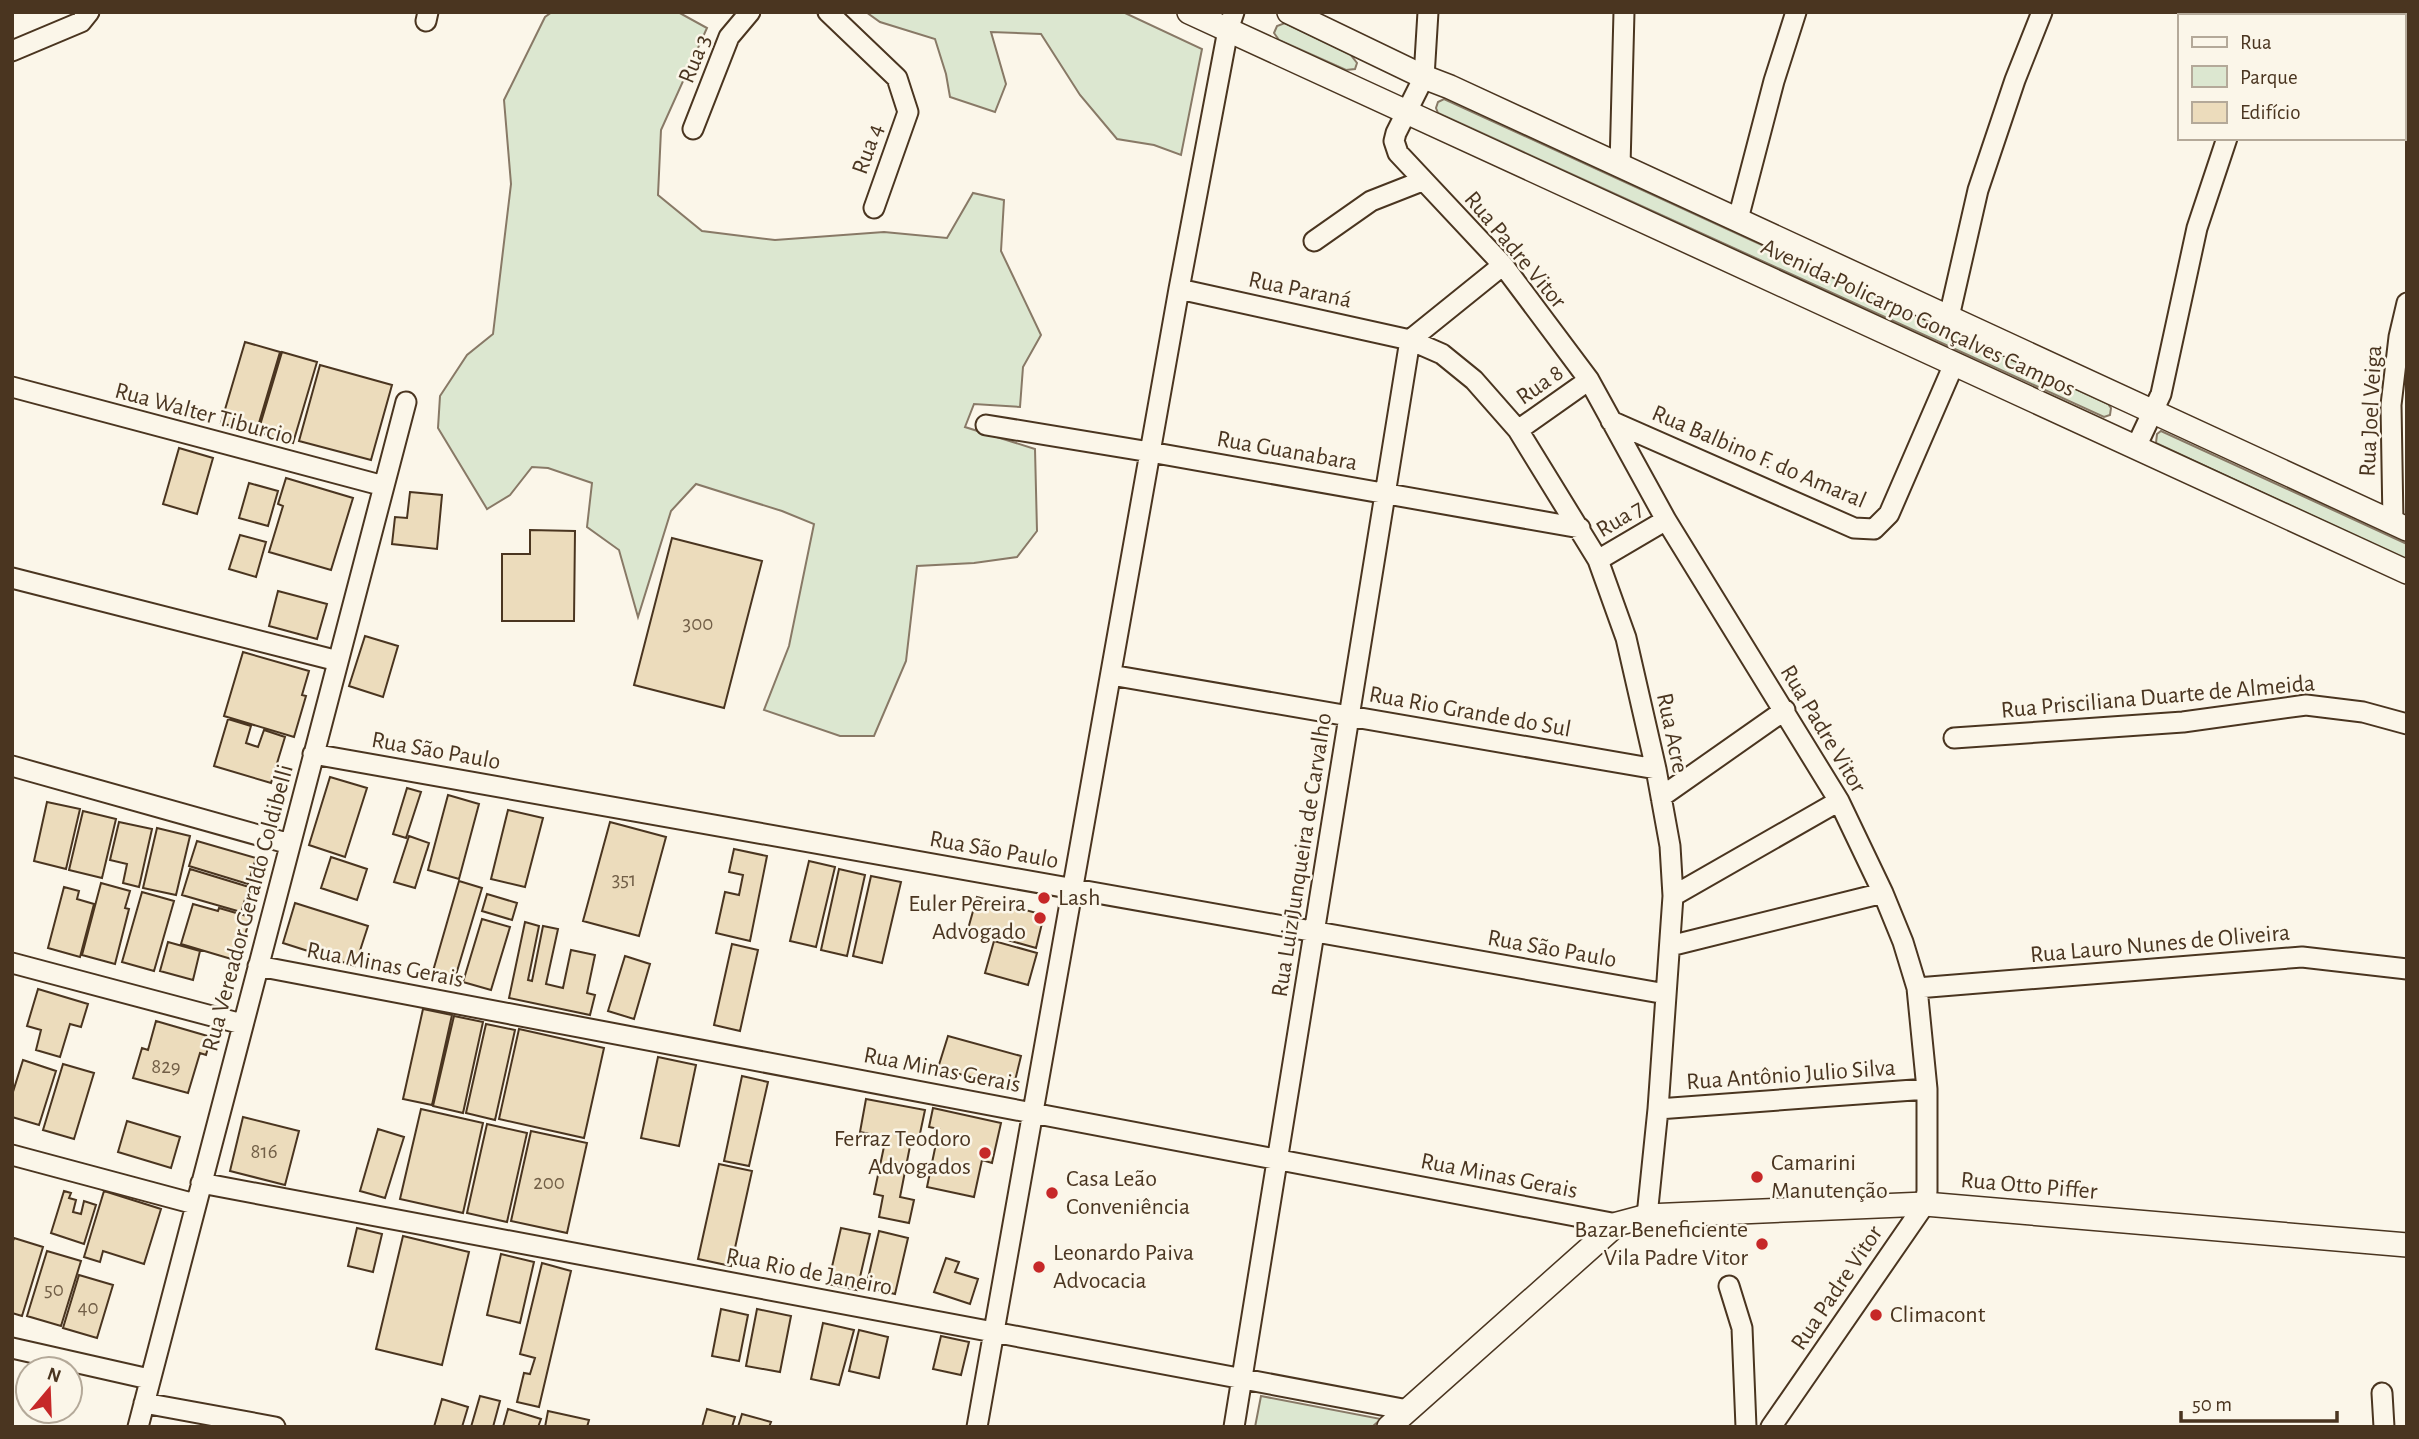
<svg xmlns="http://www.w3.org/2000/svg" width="2419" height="1439" viewBox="0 0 2419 1439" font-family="'Alegreya Sans',sans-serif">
<rect width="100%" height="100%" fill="#fbf6e9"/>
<!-- green -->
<path fill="#dce7d0" stroke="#887966" stroke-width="2" d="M552,12h126l29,16 -46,102 -3,65 44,36 73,9 109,-8 63,6 26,-45 31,7 -3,51 40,84 -18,32 -3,40 -46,-3 -9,23 70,22 2,82 -20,26 -43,6 -57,3 -11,95 -32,75h-34l-76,-26 25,-64 25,-122 -32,-13 -86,-27 -25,27 -33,106 -19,-67 -32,-23 5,-44 -44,-15 -16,-1 -22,28 -23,14 -49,-81 2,-32 27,-41 26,-21 18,-150 -7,-84 41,-83z
M866,12h257l79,37 -21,106 -27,-10 -37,-6 -37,-44 -39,-61 -50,-2 15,52 -11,28 -45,-15 -4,-23 -11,-35 -55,-17z
M1285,23l65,31 7,9 -2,6 -9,1 -67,-30 -5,-7 3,-7z
M1444,99l664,305 3,4 -1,7 -6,2 -666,-304 -2,-5 2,-6z
M2161,431l246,113v16l-251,-117 1,-9z
M1261,1396l120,23 -9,8h-117z"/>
<!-- building -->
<path fill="#ecdcbc" stroke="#4a3520" stroke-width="2" d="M245,342l35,10 -24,81 -35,-10z
M282,352l35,10 -24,81 -35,-11z
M320,365l72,20 -21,75 -72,-19z
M179,448l34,10 -16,56 -34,-10z
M286,478l67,20 -22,72 -62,-18 14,-46 -5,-2z
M249,483l29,8 -10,35 -29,-8z
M410,492l32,3 -5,54 -45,-5 3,-27 12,1z
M530,530l45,1 -1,90h-72v-67h28z
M240,535l26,7 -10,35 -27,-8z
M672,538l90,23 -38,147 -90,-23z
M278,591l49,13 -10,35 -48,-13z
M365,636l33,10 -15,51 -34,-11z
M243,652l66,19 -7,24 4,1 -12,41 -70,-21z
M228,719l23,7 -5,17 12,4 6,-17 21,7 -14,46 -57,-17z
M330,777l37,11 -22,69 -36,-12z
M407,788l14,4 -15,46 -13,-4z
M448,795l31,9 -20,75 -31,-9z
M47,802l33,7 -14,60 -32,-8z
M508,810l35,8 -18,69 -34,-8z
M83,811l33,8 -14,59 -33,-8z
M119,822l33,7 -13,58 -16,-4 4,-19 -17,-4z
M610,822l56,15 -27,99 -56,-15z
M157,828l33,8 -14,59 -33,-7z
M409,836l20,7 -14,45 -21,-6z
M197,841l59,17 -8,26 -59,-18z
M734,849l33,7 -17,85 -34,-8 9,-41 14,3 4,-20 -14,-3z
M331,857l36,12 -10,31 -36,-12z
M809,861l26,6 -19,80 -26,-6z
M190,869l59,18 -8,25 -59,-17z
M839,869l26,6 -18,81 -26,-6z
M871,876l30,6 -19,81 -29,-7z
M459,881l23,7 -27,90 -22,-7z
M101,883l29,8 -5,17 4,1 -14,55 -33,-9z
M64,887l15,4 -2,8 17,5 -14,53 -32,-9z
M142,892l32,9 -20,70 -32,-9z
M487,894l30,9 -5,17 -30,-9z
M977,897l67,18 -8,33 -68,-19z
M295,903l73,23 -13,40 -72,-23z
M193,904l25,7 1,-3 31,9 -12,44 -57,-17z
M482,919l28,8 -19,63 -28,-8z
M525,922l14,4 -11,54 4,1 11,-55 15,3 -12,55 17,4 8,-38 24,5 -8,38 8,2 -5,20 -81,-17z
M994,941l43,12 -9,32 -43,-12z
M168,942l32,9 -7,29 -33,-9z
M732,944l26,6 -18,81 -26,-6z
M625,956l25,8 -16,55 -26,-8z
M38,989l50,15 -7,23 -11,-3 -10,33 -24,-7 5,-20 -14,-4z
M423,1009l29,6 -20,90 -29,-6z
M454,1016l29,6 -20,91 -30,-7z
M156,1021l55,16 -5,18 -6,-2 -12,40 -55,-15 9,-30 6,2z
M486,1024l29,6 -20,90 -29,-7z
M519,1029l85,19 -20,90 -85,-19z
M948,1036l73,20 -8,33 -75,-21z
M658,1057l38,8 -17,81 -38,-8z
M23,1060l33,11 -17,54 -27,-8v-22z
M63,1064l31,9 -20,66 -31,-9z
M742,1076l26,6 -19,84 -25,-5z
M866,1099l59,11 -7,33 -7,-2 -11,56 14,3 -5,23 -30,-6 4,-21 -9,-2 12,-57 -26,-5z
M933,1108l68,15 -9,40 -10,-3 -8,37 -47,-10 12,-58 -10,-2z
M421,1109l62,14 -20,90 -63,-14z
M243,1117l56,14 -14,54 -55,-14z
M127,1121l53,16 -9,31 -53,-16z
M487,1124l40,9 -20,89 -40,-9z
M378,1129l26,8 -19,61 -25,-7z
M531,1131l56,12 -20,90 -56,-12z
M719,1164l33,7 -21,95 -33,-7z
M64,1191l7,2 -2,5 7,2 -3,12 8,2 3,-13 12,4 -12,39 -33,-11z
M104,1191l57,18 -17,55 -41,-13 -3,11 -16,-5z
M357,1228l25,6 -9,38 -25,-6z
M841,1228l29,6 -13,56 -29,-6z
M879,1231l29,7 -13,56 -29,-7z
M403,1236l66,16 -27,113 -66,-16z
M14,1238l29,9 -21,69 -10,-3v-69z
M47,1251l34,10 -20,65 -34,-10z
M501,1254l33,8 -14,61 -33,-8z
M946,1258l13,4 -4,10 23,7 -8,25 -36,-12z
M542,1263l29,8 -32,136 -22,-5 7,-29 6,1 5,-16 -15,-4z
M79,1275l34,10 -16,53 -34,-10z
M721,1309l27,6 -9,46 -27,-5z
M757,1309l34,7 -11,56 -34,-6z
M823,1323l31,7 -15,55 -28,-6z
M859,1330l29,7 -9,41 -30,-7z
M941,1336l28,6 -8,33 -28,-6z
M480,1396l20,5 -7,26h-22z
M442,1399l26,8 -6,20h-28z
M508,1409l33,10 -3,8h-35z
M707,1409l28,8 -3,10h-30z
M548,1411l41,9 -2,7h-42z
M742,1414l29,8 -2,5h-31z"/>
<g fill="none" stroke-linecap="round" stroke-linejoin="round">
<defs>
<path id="minor" d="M828,12l69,66 11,34 -34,96
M1428,12l-4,65 -28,56 -2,8 4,12 105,112 86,115 77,140 173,281 44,92 20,49 14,46 10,101v102l-2,13 -154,223
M2293,16l2,-4
M426,21l2,-9
M12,51l69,-29 8,-10
M693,129l36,-92 21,-25
M1620,166l4,-154
M1738,219l36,-138 22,-69
M1314,241l57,-40 51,-20
M1179,289l231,51 32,14 32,26 44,50 80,130 28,78 30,131 14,77 3,50 -15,213 -11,107
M1949,317l29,-127 37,-110 27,-68
M1410,340l93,-75
M12,387l372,99
M1611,421l243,107 20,1 15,-15 65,-150
M986,425l164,27 430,76
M1518,430l71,-50
M2136,447l25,-53 36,-166 30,-90
M2393,522l-2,-117 8,-68 8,-34
M1598,560l68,-40
M12,578l326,83
M1111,675l545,94
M1954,738l229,-16 123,-17 57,7 44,12
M313,754l1353,240
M12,766l278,78
M1661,797l124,-87
M1673,896l166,-95
M1670,946l213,-53
M12,963l230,61
M258,966l1359,258
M1917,988l385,-31 105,12
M1658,1109l269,-20
M12,1155l183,49
M201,1183l1207,227
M1729,1286l13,42 4,99
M12,1348l137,31
M2382,1393l2,34
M144,1403l131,24
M138,1427l268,-1025
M977,1427l202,-1138 49,-259 6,-18
M1234,1427l176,-1087"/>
<path id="tertiary" d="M1189,12l1218,560
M1289,12l135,65 26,10 957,442
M1389,1427l228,-203 30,-8 278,-12 482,41"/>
</defs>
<!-- minor casing -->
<use href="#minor" stroke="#4a3520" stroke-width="23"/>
<!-- tertiary casing -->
<use href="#tertiary" stroke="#4a3520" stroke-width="26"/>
<!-- minor -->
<use href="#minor" stroke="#fbf6e9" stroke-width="19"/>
<!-- tertiary -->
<use href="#tertiary" stroke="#fbf6e9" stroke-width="23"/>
</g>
<!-- markers -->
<g fill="#c62828" stroke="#fbf6e9" stroke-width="2.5">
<circle cx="1044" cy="898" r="7"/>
<circle cx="1040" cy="918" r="7"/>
<circle cx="985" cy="1153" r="7"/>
<circle cx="1757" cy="1177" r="7"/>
<circle cx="1052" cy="1193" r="7"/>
<circle cx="1762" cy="1244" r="7"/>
<circle cx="1039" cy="1267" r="7"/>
<circle cx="1876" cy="1315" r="7"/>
</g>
<g text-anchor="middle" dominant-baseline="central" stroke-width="5" stroke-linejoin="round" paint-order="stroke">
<!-- number labels -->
<g font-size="21" fill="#725f47">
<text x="698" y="623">300</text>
<text x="624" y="879">351</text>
<text x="166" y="1066">829</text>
<text x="264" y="1151">816</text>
<text x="549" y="1182">200</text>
<text x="54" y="1289">50</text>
<text x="88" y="1307">40</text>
</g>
<!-- street labels -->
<g font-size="24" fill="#4a3520" stroke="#fbf6e9">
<text transform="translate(695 59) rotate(-68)">Rua 3</text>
<text transform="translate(868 149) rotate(-70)">Rua 4</text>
<text transform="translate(1515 250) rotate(50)">Rua Padre Vitor</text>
<text transform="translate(1300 290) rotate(12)">Rua Paraná</text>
<text transform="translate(1918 318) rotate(25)">Avenida Policarpo Gonçalves Campos</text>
<text transform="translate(1540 385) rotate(-35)">Rua 8</text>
<text transform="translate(2371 411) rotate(-87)">Rua Joel Veiga</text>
<text transform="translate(204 414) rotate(15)">Rua Walter Tiburcio</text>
<text transform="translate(1287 451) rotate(10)">Rua Guanabara</text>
<text transform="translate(1759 457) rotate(23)">Rua Balbino F. do Amaral</text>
<text transform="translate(1620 519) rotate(-31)">Rua 7</text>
<text transform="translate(2158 697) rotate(-5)">Rua Prisciliana Duarte de Almeida</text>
<text transform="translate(1470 712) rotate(10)">Rua Rio Grande do Sul</text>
<text transform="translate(1823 729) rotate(59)">Rua Padre Vitor</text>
<text transform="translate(1672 733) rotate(78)">Rua Acre</text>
<text transform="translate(436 751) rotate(10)">Rua São Paulo</text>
<text transform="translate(994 850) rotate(10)">Rua São Paulo</text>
<text transform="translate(1302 855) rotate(-81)">Rua Luiz Junqueira de Carvalho</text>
<text transform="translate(248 908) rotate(-75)">Rua Vereador Geraldo Coldibelli</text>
<text transform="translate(2160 944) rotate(-5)">Rua Lauro Nunes de Oliveira</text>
<text transform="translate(1552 949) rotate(10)">Rua São Paulo</text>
<text transform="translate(385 965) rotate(11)">Rua Minas Gerais</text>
<text transform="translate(942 1070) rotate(11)">Rua Minas Gerais</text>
<text transform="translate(1791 1075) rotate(-4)">Rua Antônio Julio Silva</text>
<text transform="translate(1499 1176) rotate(11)">Rua Minas Gerais</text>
<text transform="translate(2029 1186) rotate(5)">Rua Otto Piffer</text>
<text transform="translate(809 1272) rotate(11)">Rua Rio de Janeiro</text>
<text transform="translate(1837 1288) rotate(-56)">Rua Padre Vitor</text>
</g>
<!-- poi labels -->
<g font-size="24" fill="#4a3520" stroke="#fbf6e9" text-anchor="start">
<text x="1058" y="898">Lash</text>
<text x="1026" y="904" text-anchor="end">Euler Pereira<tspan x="1026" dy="28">Advogado</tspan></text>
<text x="971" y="1139" text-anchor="end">Ferraz Teodoro<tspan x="971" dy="28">Advogados</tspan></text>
<text x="1771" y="1163">Camarini<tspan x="1771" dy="28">Manutenção</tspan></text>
<text x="1066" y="1179">Casa Leão<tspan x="1066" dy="28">Conveniência</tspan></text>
<text x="1748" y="1230" text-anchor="end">Bazar Beneficiente<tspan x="1748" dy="28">Vila Padre Vitor</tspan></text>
<text x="1053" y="1253">Leonardo Paiva<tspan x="1053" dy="28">Advocacia</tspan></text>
<text x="1890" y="1315">Climacont</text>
</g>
</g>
<!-- border -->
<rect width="2419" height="1439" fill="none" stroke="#4a3520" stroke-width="28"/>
<!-- legend -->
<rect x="2178" y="14" width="228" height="126" fill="#fbf6e9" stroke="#b4a999" stroke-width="2"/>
<rect x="2192" y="37" width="35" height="10" fill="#fbf6e9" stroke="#b4a999" stroke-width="2"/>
<text x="2240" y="49" font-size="21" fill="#4a3520">Rua</text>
<rect x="2192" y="66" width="35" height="21" fill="#dce7d0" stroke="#b4a999" stroke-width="2"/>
<text x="2240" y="84" font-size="21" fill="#4a3520">Parque</text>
<rect x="2192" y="102" width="35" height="21" fill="#ecdcbc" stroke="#b4a999" stroke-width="2"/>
<text x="2240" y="119" font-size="21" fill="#4a3520">Edifício</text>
<!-- north arrow -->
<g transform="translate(49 1390) rotate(19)"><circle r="33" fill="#fbf6e9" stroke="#b4a999" stroke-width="2"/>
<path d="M0-5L12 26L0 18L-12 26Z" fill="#c62828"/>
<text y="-10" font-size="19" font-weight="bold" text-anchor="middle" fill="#4a3520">N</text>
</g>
<!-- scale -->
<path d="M2181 1411v10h156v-10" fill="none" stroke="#4a3520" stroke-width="3.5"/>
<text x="2192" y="1411" font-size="21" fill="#4a3520" stroke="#fbf6e9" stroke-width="5" paint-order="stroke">50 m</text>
</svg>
